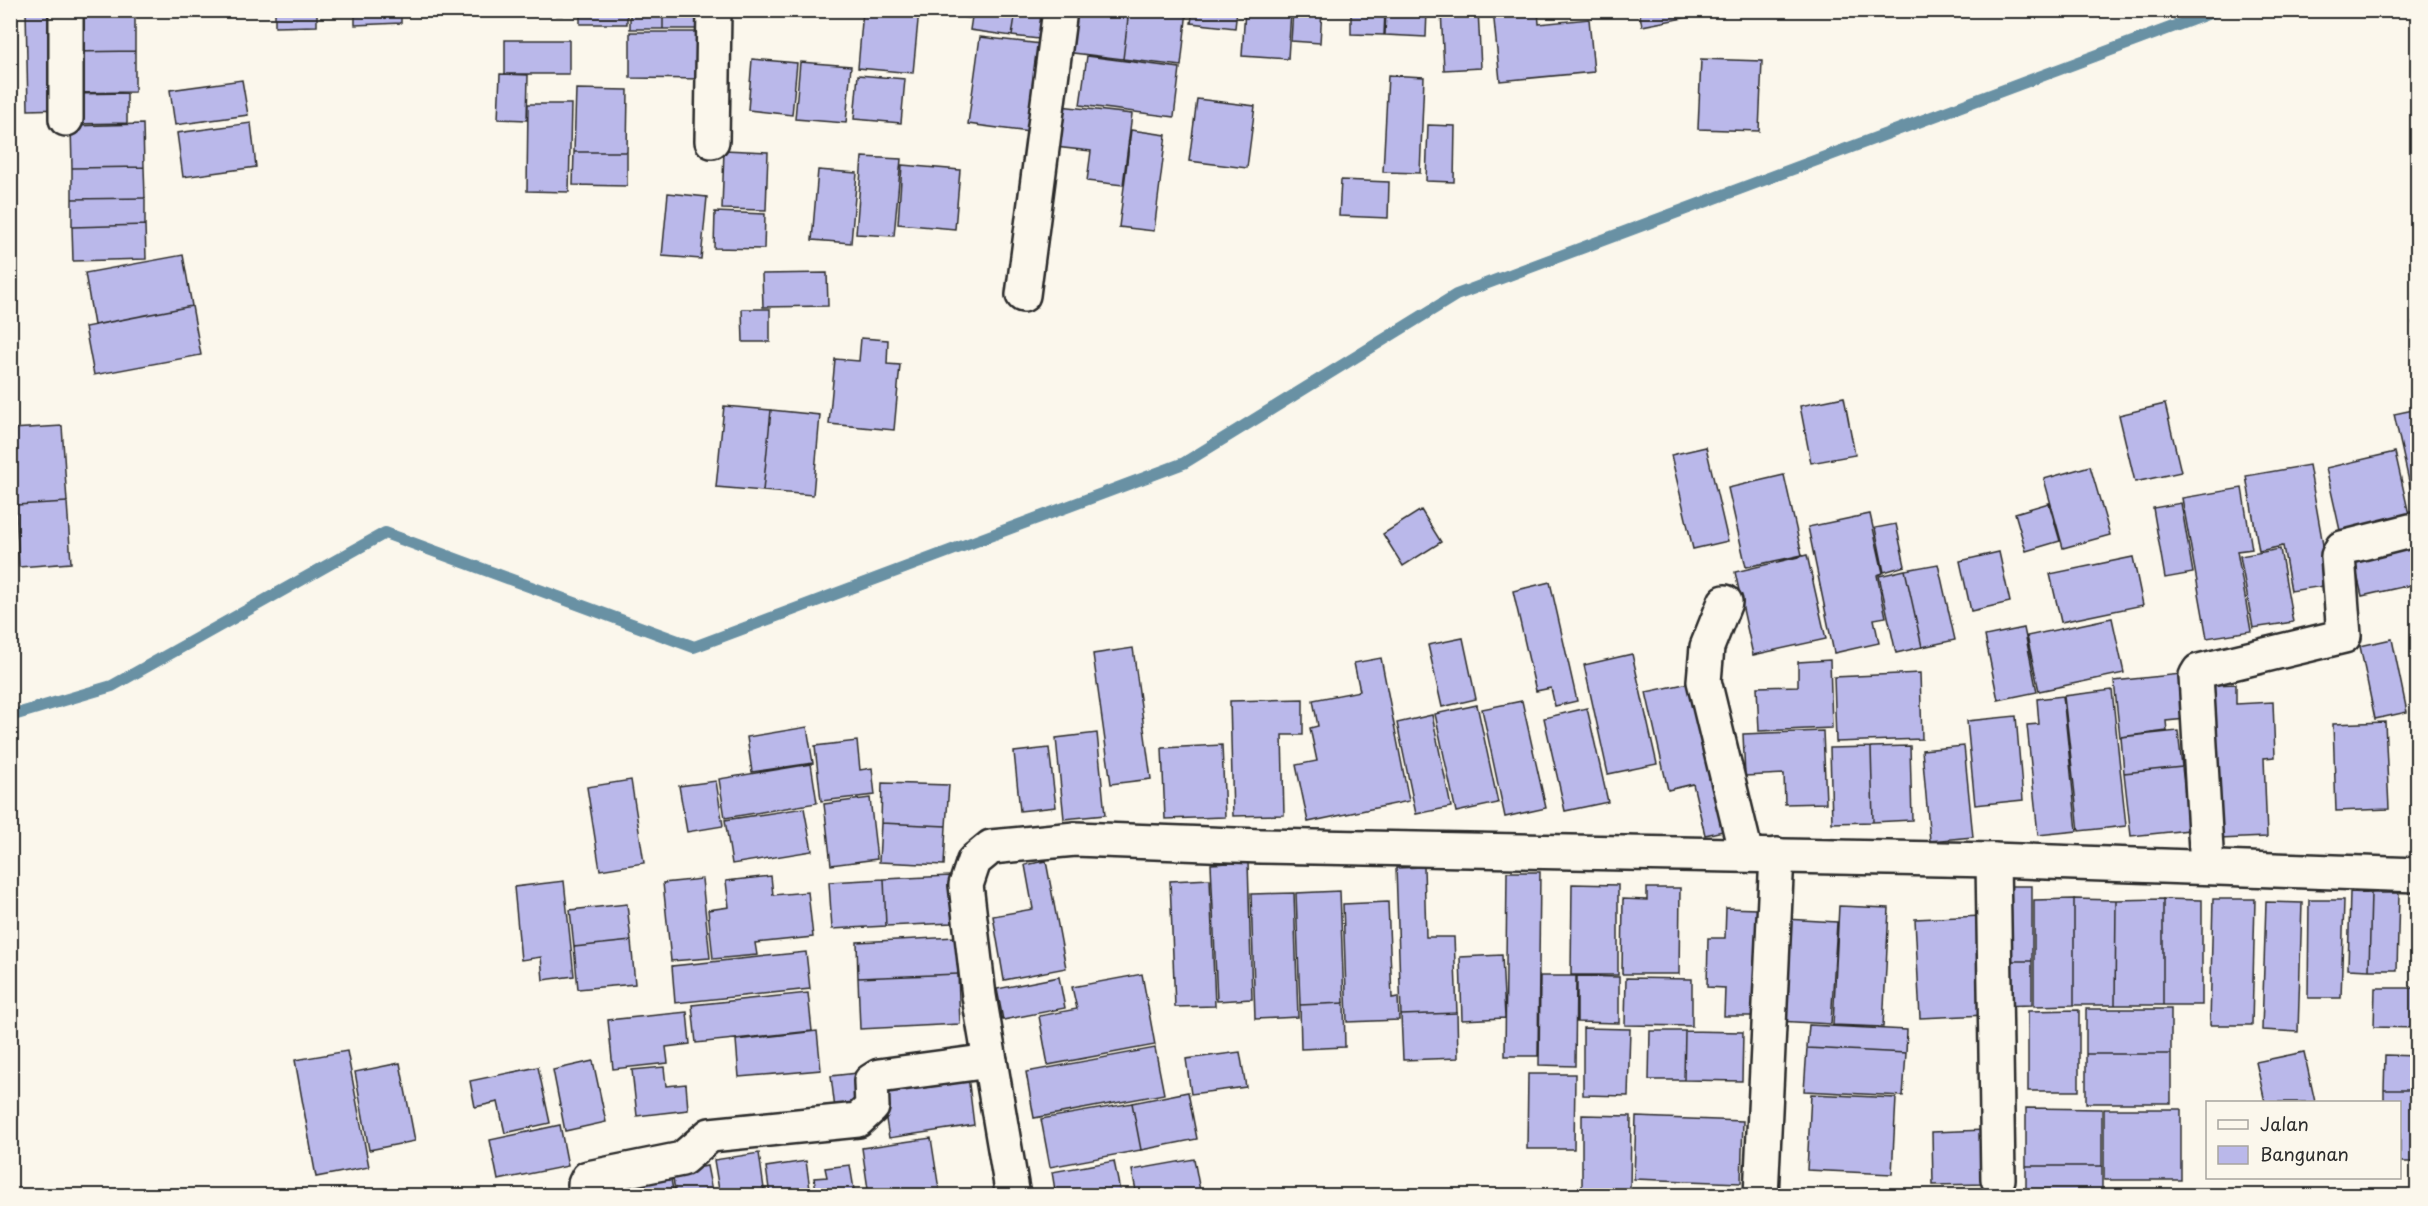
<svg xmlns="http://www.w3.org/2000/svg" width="2428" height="1206" viewBox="0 0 2428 1206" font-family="'Playpen Sans',sans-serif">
<rect width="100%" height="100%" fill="#fbf7ec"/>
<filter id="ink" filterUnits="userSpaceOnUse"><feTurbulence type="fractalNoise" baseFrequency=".0167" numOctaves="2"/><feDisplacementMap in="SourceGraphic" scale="12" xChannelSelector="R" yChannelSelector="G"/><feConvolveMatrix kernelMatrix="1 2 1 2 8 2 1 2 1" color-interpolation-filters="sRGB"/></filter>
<g filter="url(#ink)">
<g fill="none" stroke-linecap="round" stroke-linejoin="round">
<!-- stream -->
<path stroke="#6991a4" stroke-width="12" d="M10,716l102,-30 273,-153 309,114 490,-184 272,-168 762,-285"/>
</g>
<!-- building -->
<path fill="#bab8ea" stroke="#2b2b2b" stroke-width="1.5" d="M10,10h7v43h-7z
M26,10h36l1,99 -35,1z
M71,10h64v2h-64z
M275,10h42v16l-42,1z
M355,10h46v13l-46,2z
M443,10h34v6h-34z
M478,10h84v5h-84z
M580,10h47v14h-47z
M630,10h33v19h-33z
M663,10h43v19h-43z
M863,10h56l-6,63 -55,-5z
M929,10h41l-1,8 -41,-5z
M973,10h43l-4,26 -42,-6z
M1016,10h36l-4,30 -36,-4z
M1070,10h59l-6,49 -58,-7z
M1129,10h58l-6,56 -58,-7z
M1193,10h44l-2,18 -44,-5z
M1245,10h46l-3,49 -46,-3z
M1293,10h29l-2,33 -29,-2z
M1351,10h34l-1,25 -33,-1z
M1386,10h41l-1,27 -41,-2z
M1441,10h37l3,58 -37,2z
M1493,10h45l1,14 50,-5 5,53 -94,9z
M1639,10h49l1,7 -47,9z
M1692,10h26l-25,6z
M71,12h64v39l-64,1z
M630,32h76l1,47 -77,-1z
M980,37l61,7 -12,88 -61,-8z
M505,40h64v34h-64z
M135,51v41l-64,1v-41z
M10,53h7l-1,36h-6z
M1087,56l93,12 -6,49 -94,-12z
M752,59l45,4 -5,52 -44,-5z
M1701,59l61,2 -3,70 -61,-2z
M800,62l51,4 -5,57 -51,-4z
M500,74l28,1 -1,45 -29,-1z
M858,75l47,4 -4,44 -47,-4z
M1388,75l36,2 -4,96 -37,-1z
M242,80l6,35 -73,10 -5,-35z
M10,89h6l-1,54 -5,-1z
M576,89l52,1 -1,62h-53z
M127,93v30l-56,1v-30z
M1197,99l58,7 -8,62 -58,-7z
M528,104h43l-2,88 -42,-1z
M1060,106l72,8 -9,71 -36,-4 4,-30 -36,-4z
M251,123l5,44 -73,10 -6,-44z
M143,124l1,43 -72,1 -1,-42z
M1428,125l27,1 -1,56 -28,-1z
M1131,130l35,5 -12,96 -35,-4z
M724,150l44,2 -2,58 -44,-1z
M574,152h53v34l-54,-1z
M862,157l39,2 -7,77 -38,-2z
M902,165l58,5 -5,59 -57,-5z
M144,167l1,31 -73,1v-31z
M818,170l39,3 -6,70 -39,-3z
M1341,180l48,2 -1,36 -49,-2z
M668,193l39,4 -6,62 -39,-3z
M145,198v27l-73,2v-28z
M715,212l50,2 -1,35 -50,-1z
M145,225l1,34 -73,2 -1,-34z
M183,255l9,51 -98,19 -9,-52z
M827,273l1,33 -65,1 -1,-33z
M192,306l9,49 -107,20 -9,-48z
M742,309h28v33h-27z
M2418,321v22l-5,-21z
M861,338l27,2 -1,24 13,1 -6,65 -65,-6 6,-65 24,2z
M1844,397l11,58 -44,8 -11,-57z
M2165,404l16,68 -46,10 -16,-67z
M724,406l47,4 -8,81 -47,-4z
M2418,409v108h-1l-23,-103z
M771,410l49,5 -7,80 -50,-4z
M62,426l5,76 -51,3 -5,-76z
M1706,447l22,94 -35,8 -22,-94z
M2395,452l15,67 -69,16 -15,-67z
M2309,465l21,120 -39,6 -8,-45 -24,5 -13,-75z
M2090,466l20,69 -47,13 -19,-69z
M1784,475l18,80 -56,12 -18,-79z
M2242,488l10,61 -15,2 14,80 -44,7 -25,-140z
M67,502l4,61 -52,4 -3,-62z
M2049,503l11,38 -34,10 -11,-38z
M2181,503l12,70 -28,5 -12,-70z
M1421,510l20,32 -38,24 -20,-32z
M1870,514l13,59 -6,2 9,42 -12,2 5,24 -45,10 -26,-126z
M1896,524l9,42 -21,6 -9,-44z
M2418,533v75l-7,-23 -49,11 -11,-48z
M2280,549l13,73 -40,6 -13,-72z
M1999,552l11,50 -39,9 -11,-50z
M1807,555l19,84 -73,16 -18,-83z
M2133,557l10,48 -82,17 -11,-48z
M1938,564l17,76 -33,7 -17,-77z
M1905,570l17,77 -26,6 -17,-77z
M1550,582l27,119 -22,5 -4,-18 -15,3 -23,-100z
M2112,618l12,55 -85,18 -12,-55z
M2024,628l13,64 -39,8 -13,-64z
M1463,638l13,61 -34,8 -14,-62z
M2392,639l15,73 -32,7 -15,-73z
M1133,648l18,131 -40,5 -18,-130z
M1632,654l25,110 -49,10 -24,-109z
M1381,658l28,143 -101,21 -12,-57 21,-4 -7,-33 8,-2 -5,-26 47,-9 -6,-28z
M1830,660l2,68 -73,3 -2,-44 41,-1v-24z
M1920,673l2,66 -86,3 -2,-65z
M2181,674l5,45 -20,2 1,10 -47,6 -6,-56z
M1699,681l33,148 -27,6 -12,-51 -25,6 -22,-98z
M2236,684v20l37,-2 2,55 -11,1 3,79 -48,2 -5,-154z
M2112,690l14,136 -47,5 -15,-135z
M2063,696l14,135 -39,4 -11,-110 12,-1 -2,-25z
M1303,699v36h-21l2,80 -51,1 -3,-115z
M1522,701l24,107 -41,9 -23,-108z
M1477,705l21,98 -42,9 -21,-98z
M1587,708l21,94 -43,9 -21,-93z
M1432,715l19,92 -35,7 -19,-91z
M2016,716l7,84 -48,5 -8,-84z
M2385,722l4,87 -53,2 -3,-87z
M807,727l6,36 -61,9 -5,-35z
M1823,731l3,72 -41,1 -1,-30 -39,2 -2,-42z
M2178,731l4,36 -58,6 -3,-36z
M1097,733l8,82 -41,4 -8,-81z
M857,741l3,29 12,-2 3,27 -54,6 -6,-55z
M1222,745l3,72 -60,2 -3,-71z
M1910,746l2,74 -39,2 -2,-75z
M1964,746l9,91 -43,4 -8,-91z
M1871,747l2,75 -41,1 -2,-75z
M1049,748l7,59 -36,4 -6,-59z
M811,764l6,39 -92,15 -6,-39z
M2182,767l7,63 -58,6 -7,-63z
M631,780l13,83 -44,7 -13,-83z
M716,781l7,45 -36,6 -8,-46z
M882,783l67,2 -3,41 -65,-3z
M870,798l7,61 -46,6 -7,-61z
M804,808l8,43 -80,13 -7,-44z
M881,823l65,3 -2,39 -65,-3z
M1046,861l20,107 -62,12 -11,-64 40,-7 -8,-44z
M1248,862l4,137 -35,2 -6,-137z
M1424,867l2,70h28l3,76 -56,2 -5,-147z
M1507,872h33l-2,184h-33z
M771,876l2,19 35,-3 5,45 -58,6 2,12 -44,4 -5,-49 21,-3 -3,-26z
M950,876l2,47 -66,3 -2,-47z
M702,879l8,79 -39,3 -8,-78z
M884,879l2,47 -54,3 -3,-47z
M1210,879l5,127 -40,1 -5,-126z
M564,881l10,95 -31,4 -2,-23 -20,3 -7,-73z
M1572,884l46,1v90h-47z
M1998,886h34v75h-35z
M1647,888h33l-1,86h-57l1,-75 24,1z
M1340,891l4,112 -44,2 -4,-112z
M2350,892l21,1 -2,77 -21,-1z
M1294,893l4,124 -43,2 -4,-125z
M2371,893h28l-2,77h-28z
M2074,899v106l-40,1v-106z
M2074,899l42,1 -1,105h-41z
M2163,899v106h-48l1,-105z
M2163,899l39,1v105h-39z
M2213,899h42l-3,126h-42z
M2309,900h35l-3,98h-33z
M1388,902l4,96 6,-1 1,23 -52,2 -4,-118z
M2266,902l36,1 -4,129 -36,-2z
M627,904l4,37 -57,6 -4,-37z
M1839,906l50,2 -6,119 -50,-2z
M1726,908l31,1 -2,107h-31l1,-28 -18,-1 1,-49h17z
M1981,916l5,99 -66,3 -5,-99z
M1785,919l52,3 -6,102 -53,-3z
M956,937l2,37 -100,4 -1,-36z
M631,941l4,43 -57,5 -4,-42z
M806,952l4,37 -135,14 -3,-37z
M1502,955l3,63 -43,2 -2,-63z
M1997,961h35v44l-35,1z
M958,974l2,50 -100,5 -2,-51z
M1142,974l13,71 -107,20 -9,-49 38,-7 -5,-22z
M1540,976h36l-1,90 -36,-1z
M1577,976l42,1v46l-42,-1z
M1059,977l6,31 -62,12 -6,-31z
M1626,978l66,1v47l-67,-1z
M2375,988h43v40l-44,-1z
M808,993l4,38 -116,12 -4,-38z
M1344,1003l1,44 -44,2 -1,-44z
M2086,1009h85v45h-85z
M2079,1010v81h-51v-80z
M687,1012l3,32 -24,3 2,16 -55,6 -5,-49z
M1457,1013l1,45 -55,2 -2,-45z
M1809,1025l98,5 -1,23 -99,-5z
M1583,1028l47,1 -2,67 -45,-1z
M817,1031l4,39 -82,7 -3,-37z
M1650,1031h35l-1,49h-35z
M1685,1031l58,1 -1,49 -58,-1z
M1155,1048l9,46 -130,24 -8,-46z
M1807,1048l99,5 -3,43 -99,-5z
M347,1051l22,116 -53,10 -21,-117z
M1240,1052l6,35 -55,7 -5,-35z
M2304,1052l11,50h-50l-9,-40z
M2086,1054h85v49h-85z
M2385,1055l33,1v34h-34z
M593,1061l13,61 -41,9 -12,-61z
M400,1063l15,78 -46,9 -14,-78z
M538,1067l12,56 -45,10 -7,-31 -23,5 -5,-26z
M664,1067l2,19 20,-2 2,26 -51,6 -5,-46z
M857,1073l4,33 -26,3 -4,-33z
M1528,1074h47l-1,75h-47z
M968,1076l6,49 -85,13 -8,-50z
M2384,1090h34v72h-18v-60h-16z
M1188,1092l9,47 -56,11 -9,-47z
M1811,1094l85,4 -4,76 -85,-4z
M1132,1103l9,47 -91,17 -9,-48z
M2026,1108l76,1v57h-76z
M2104,1109h77v71h-77z
M1582,1115l49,1 -1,77h-48z
M1636,1117l107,4 -2,62 -107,-4z
M560,1125l8,41 -70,14 -8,-40z
M1986,1130l1,54 -54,1 -1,-53z
M931,1138l9,58h-71l-7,-48z
M759,1153l6,43h-45l-6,-36z
M1194,1159l7,37h-64l-5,-26z
M806,1161l5,35h-41l-4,-29z
M1114,1161l7,35h-65l-4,-24z
M850,1165l5,31h-38l-3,-18 13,-1 -2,-9z
M707,1166l6,30h-37l-4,-23z
M2026,1166h76v30h-76z
M670,1174l4,22h-84l-1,-5z"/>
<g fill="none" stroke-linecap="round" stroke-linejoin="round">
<defs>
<path id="street" d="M66,10v109
M712,141l2,-131
M1023,295l37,-285
M1725,602l-18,45 -3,34 42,173
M1993,860l5,319
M2207,867l-11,-191 3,-5 145,-35 -6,-80 4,-8 76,-19
M586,1196l-1,-12 3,-6 94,-19 28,-24 148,-15 14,-13 -1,-26 8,-5 111,-15
M1761,1196l16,-341"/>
<path id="secondary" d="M1013,1196l-34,-200 -13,-111 8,-24 17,-14 84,-8 186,7 732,14 425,15"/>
</defs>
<!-- street casing -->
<use href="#street" stroke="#2b2b2b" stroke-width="38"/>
<!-- secondary casing -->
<use href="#secondary" stroke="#2b2b2b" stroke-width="38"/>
<!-- street -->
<use href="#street" stroke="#fbf7ec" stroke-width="33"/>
<!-- secondary -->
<use href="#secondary" stroke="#fbf7ec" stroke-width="33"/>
</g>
</g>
<!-- margin -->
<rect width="2428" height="1206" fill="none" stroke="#fbf7ec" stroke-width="36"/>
<rect x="18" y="18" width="2392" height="1170" fill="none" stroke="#2b2b2b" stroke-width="2" filter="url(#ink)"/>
<!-- legend -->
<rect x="2206" y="1101" width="195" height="78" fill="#fbf7ec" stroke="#a8a59f" stroke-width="1.5"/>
<rect x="2218" y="1120" width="30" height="9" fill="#fbf7ec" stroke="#a8a59f" stroke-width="1.5"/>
<text x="2260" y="1131" font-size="18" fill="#2b2b2b">Jalan</text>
<rect x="2218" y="1146" width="30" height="18" fill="#bab8ea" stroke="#a8a59f" stroke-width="1.5"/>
<text x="2260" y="1161" font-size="18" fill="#2b2b2b">Bangunan</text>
</svg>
